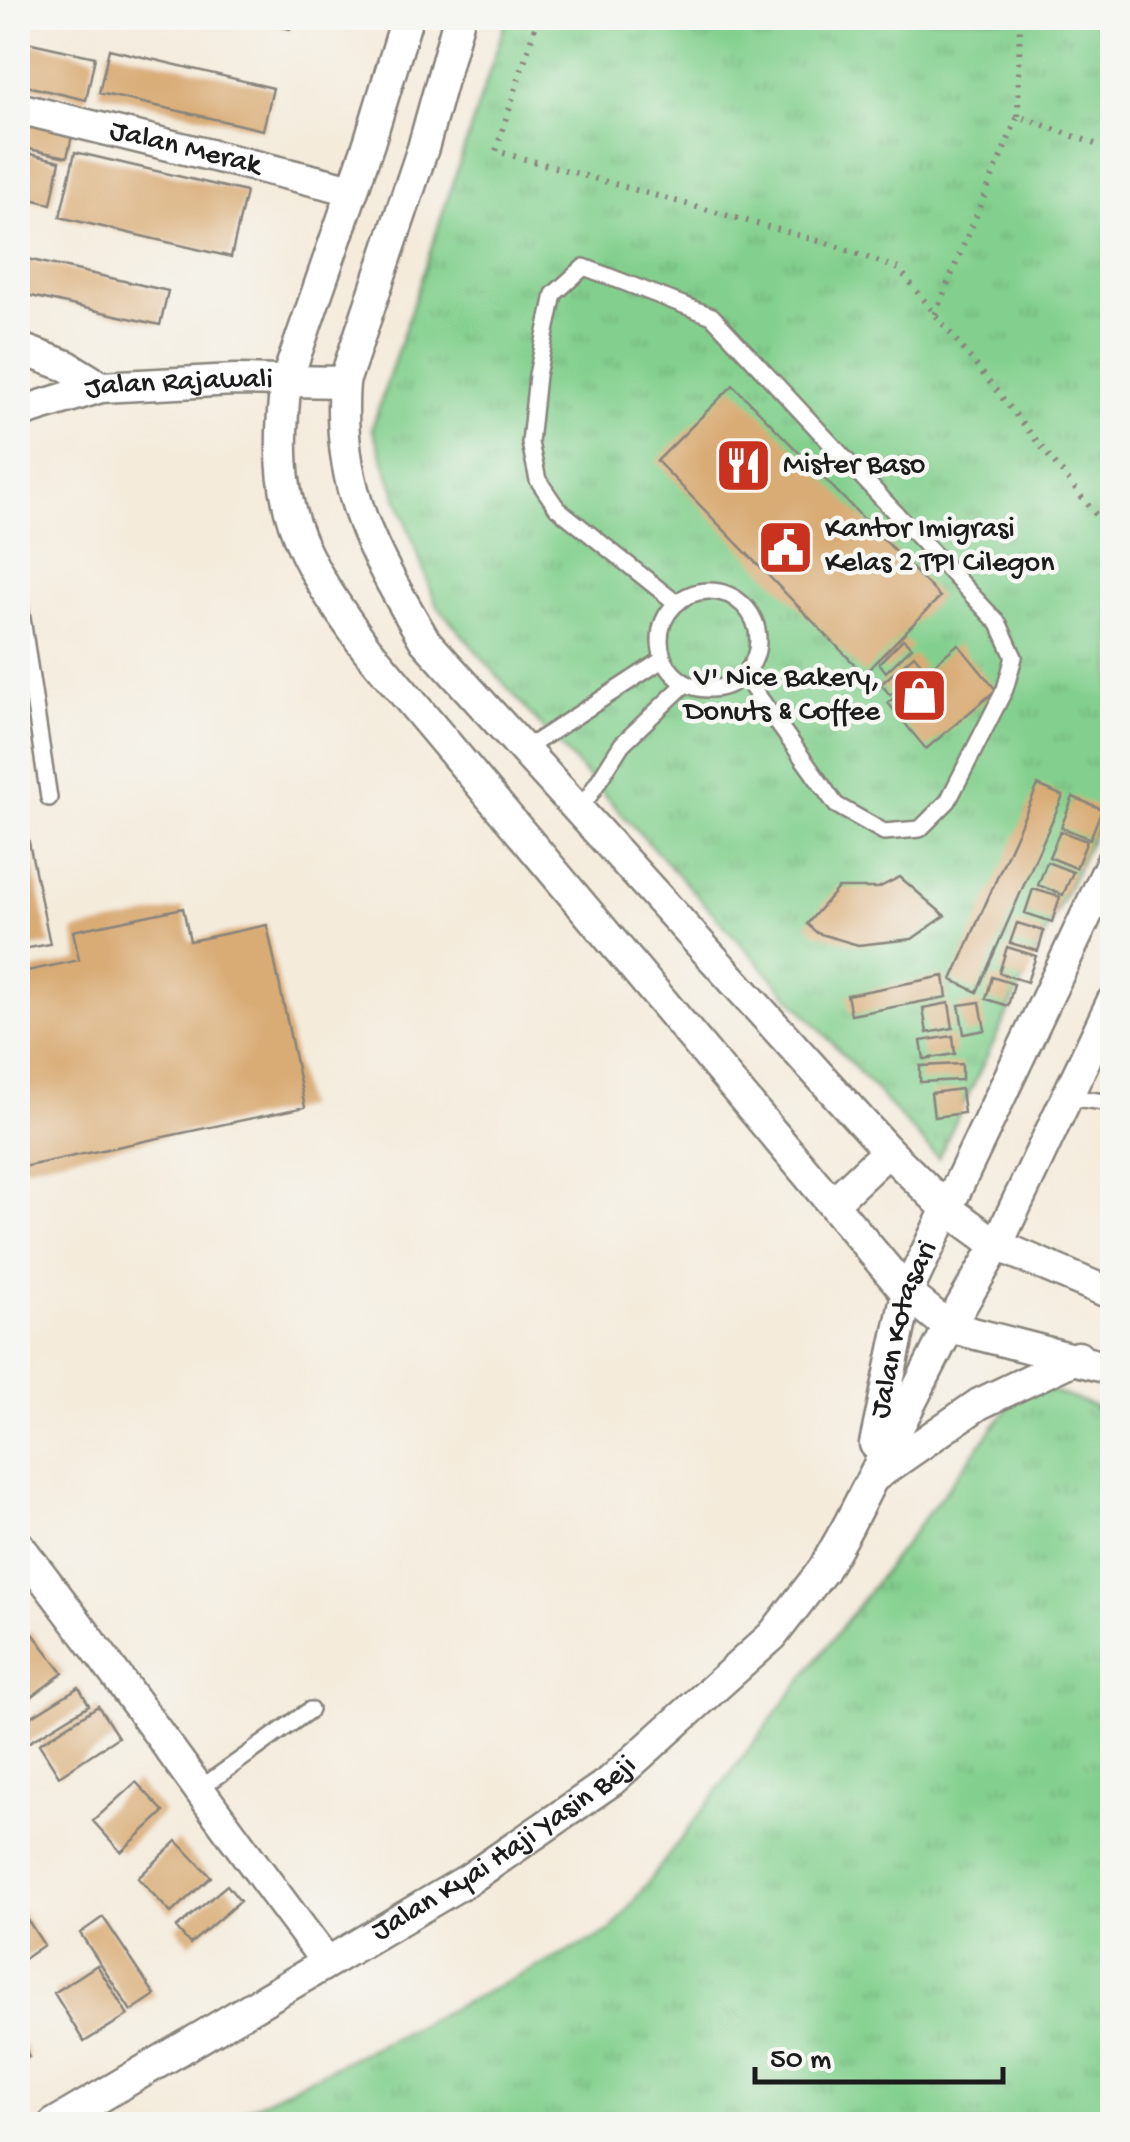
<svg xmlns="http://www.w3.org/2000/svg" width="1130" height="2142" viewBox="0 0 1130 2142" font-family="'Gochi Hand',sans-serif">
<defs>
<pattern id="grass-tufts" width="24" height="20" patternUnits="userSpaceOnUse" patternTransform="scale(2.5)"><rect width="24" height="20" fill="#83d08e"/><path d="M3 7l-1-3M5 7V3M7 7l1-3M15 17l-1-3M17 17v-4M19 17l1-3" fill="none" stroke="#71b27a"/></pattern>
</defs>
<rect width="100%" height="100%" fill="#f6f6f2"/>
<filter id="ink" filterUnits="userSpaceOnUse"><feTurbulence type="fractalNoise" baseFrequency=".01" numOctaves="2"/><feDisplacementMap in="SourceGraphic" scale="20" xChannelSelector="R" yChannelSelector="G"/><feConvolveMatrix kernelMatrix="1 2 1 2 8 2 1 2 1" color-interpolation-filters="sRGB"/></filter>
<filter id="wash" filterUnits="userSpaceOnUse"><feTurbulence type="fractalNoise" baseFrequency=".0048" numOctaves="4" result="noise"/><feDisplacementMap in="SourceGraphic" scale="40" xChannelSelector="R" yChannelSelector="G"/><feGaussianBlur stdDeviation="2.25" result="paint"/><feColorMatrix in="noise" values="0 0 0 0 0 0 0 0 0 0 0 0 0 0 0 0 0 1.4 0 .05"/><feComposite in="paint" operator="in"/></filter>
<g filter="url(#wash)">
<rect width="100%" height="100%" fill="#f4ebdb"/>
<!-- grass -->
<path fill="url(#grass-tufts)" stroke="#507655" stroke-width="2.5" d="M507,18h605v778l-174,362 -407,-443 -95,-111 -64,-176z
M1027,1383l85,29v712h-896l395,-193z"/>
<g id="blocks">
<!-- building -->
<path fill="#d9ac76" d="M249,18h44l-3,11z
M18,40l77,17 -9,43 -68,-16z
M109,49l164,39 -10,42 -164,-37z
M31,118l43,10 -7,29 -43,-9z
M18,151l42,10 -9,43 -33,-8z
M75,152l171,40 -15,65 -171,-40z
M23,258l145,33 -8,34 -142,-32z
M733,385l207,212 -76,77 -207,-213z
M903,639l9,8 -26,25 -7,-9z
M958,644l38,46 -70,59 -38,-46z
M914,655l10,12 -34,28 -9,-11z
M1038,785l25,11 -86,196 -25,-12z
M18,789l32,155 -32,6z
M1073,797l29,12 -12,30 -29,-12z
M1060,831l27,10 -11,27 -27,-11z
M1047,862l26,10 -10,23 -25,-10z
M900,877l45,39 -33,23 -54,6 -41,-12 -10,-9 31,-36h40z
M1033,889l27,8 -8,25 -27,-9z
M183,908l7,33 77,-16 38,182 -287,61v-195l61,-13 -6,-29z
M1017,923l27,8 -6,20 -28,-8z
M1007,947l29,9 -9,26 -28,-9z
M944,976l3,21 -96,18 -4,-20z
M992,977l22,7 -6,22 -22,-7z
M980,1002l5,28 -21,4 -5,-29z
M949,1003l4,25 -26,5 -4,-25z
M953,1036l2,18 -31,5 -3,-18z
M962,1064v16l-42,2v-16z
M961,1089l3,24 -30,4 -3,-24z
M31,1631l32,42 -45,34v-66z
M79,1687l10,18 -71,44v-24z
M98,1706l20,31 -59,39 -20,-32z
M136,1782l28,30 -43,40 -28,-31z
M177,1841l34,36 -40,36 -33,-35z
M227,1885l13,16 -50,43 -14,-16z
M18,1905l26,40 -26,18z
M103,1917l52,78 -24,16 -51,-78z
M97,1965l31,50 -44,27 -30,-49z
M18,2030l11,27 -11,5z"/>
</g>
</g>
<g filter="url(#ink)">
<use href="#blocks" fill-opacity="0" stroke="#88847c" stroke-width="2.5"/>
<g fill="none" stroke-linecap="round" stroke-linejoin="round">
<defs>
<path id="lane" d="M660 640a49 49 0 1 1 98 0a49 49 0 1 1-98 0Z
M18,592l31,206
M675,602l-118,-94 -19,-28 -8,-37 7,-68 17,-81 30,-27 128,49 287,308 15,33 -9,32 -57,112 -28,28 -36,3 -48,-27 -92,-129
M525,749l137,-89
M579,812l43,-68 62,-59
M1067,1097l45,6
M198,1790l112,-80"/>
<g id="street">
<path d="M407,18l-38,125 -83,239c-15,122 10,169 80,266l541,645 42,34 163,42"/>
<path d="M459,18l-36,130 -79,234c-8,108 29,170 81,259l463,510 58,57 51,37 115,49"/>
<path id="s1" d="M18,108l335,82"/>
<path d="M18,348l49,18 34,21"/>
<path id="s2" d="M18,413l83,-26 134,-7 109,2"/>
<path d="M834,1202l54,-51"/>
<path id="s3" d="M875,1444l32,-151 205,-432"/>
<path d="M874,1477l105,-73 99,-47"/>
<path d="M18,1545c106,136 203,279 308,416"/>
<path id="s4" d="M54,2124l415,-245 142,-98 161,-145 51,-66 25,-44 101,-199 48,-82 115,-243"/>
</g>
</defs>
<!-- lane casing -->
<use href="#lane" stroke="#88847c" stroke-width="20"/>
<!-- street casing -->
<use href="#street" stroke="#88847c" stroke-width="35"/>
<!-- path -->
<path stroke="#88847c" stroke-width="6" stroke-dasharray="2.5 8" stroke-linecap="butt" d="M538,18l-42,133 337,94 66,24 213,266
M1018,116l2,-98
M935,314l83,-198 94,34"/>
<!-- lane -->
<use href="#lane" stroke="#fff" stroke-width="15"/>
<!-- street -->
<use href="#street" stroke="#fff" stroke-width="30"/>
</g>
</g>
<!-- icons -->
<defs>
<symbol id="restaurant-square" viewBox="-11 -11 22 22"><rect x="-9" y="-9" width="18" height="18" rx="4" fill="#c8321e" stroke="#f6f6f2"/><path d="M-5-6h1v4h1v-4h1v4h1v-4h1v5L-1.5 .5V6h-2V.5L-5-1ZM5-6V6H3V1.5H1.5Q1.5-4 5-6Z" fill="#fff"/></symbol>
<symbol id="civic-square" viewBox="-11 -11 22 22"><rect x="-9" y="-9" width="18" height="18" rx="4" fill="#c8321e" stroke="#f6f6f2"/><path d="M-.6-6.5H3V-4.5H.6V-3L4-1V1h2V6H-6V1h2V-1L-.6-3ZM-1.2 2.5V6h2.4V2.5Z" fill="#fff"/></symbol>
<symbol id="shop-square" viewBox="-11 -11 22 22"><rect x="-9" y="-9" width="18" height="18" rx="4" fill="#c8321e" stroke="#f6f6f2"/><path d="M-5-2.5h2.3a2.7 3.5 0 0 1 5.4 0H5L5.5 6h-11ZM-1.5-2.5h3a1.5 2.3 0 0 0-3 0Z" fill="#fff"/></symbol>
</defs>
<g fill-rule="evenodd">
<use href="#restaurant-square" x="712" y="434" width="63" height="63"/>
<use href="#civic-square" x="754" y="516" width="63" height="63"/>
<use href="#shop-square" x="888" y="664" width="63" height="63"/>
</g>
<g text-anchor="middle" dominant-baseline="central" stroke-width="9" stroke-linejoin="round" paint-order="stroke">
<!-- street labels -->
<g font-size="30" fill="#1c1c1c" stroke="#f6f6f2">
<text stroke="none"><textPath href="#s1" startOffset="172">Jalan Merak</textPath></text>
<text stroke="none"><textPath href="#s2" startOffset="165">Jalan Rajawali</textPath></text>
<text stroke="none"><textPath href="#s3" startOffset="118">Jalan Kotasari</textPath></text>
<text stroke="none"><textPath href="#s4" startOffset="528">Jalan Kyai Haji Yasin Beji</textPath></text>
</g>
<!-- poi labels -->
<g font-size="30" fill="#1c1c1c" stroke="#f6f6f2" text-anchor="start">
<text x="783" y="466">Mister Baso</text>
<text x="825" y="530">Kantor Imigrasi<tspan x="825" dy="34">Kelas 2 TPI Cilegon</tspan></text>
<text x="880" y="679" text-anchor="end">V' Nice Bakery,<tspan x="880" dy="34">Donuts &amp; Coffee</tspan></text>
</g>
</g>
<!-- margin -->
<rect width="1130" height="2142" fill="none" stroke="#f6f6f2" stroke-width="60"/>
<!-- scale -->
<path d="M755 2067v15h248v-15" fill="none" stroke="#1c1c1c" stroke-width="5"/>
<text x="770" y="2067" font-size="30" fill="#1c1c1c" stroke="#f6f6f2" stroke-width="8" paint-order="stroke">50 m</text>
</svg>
